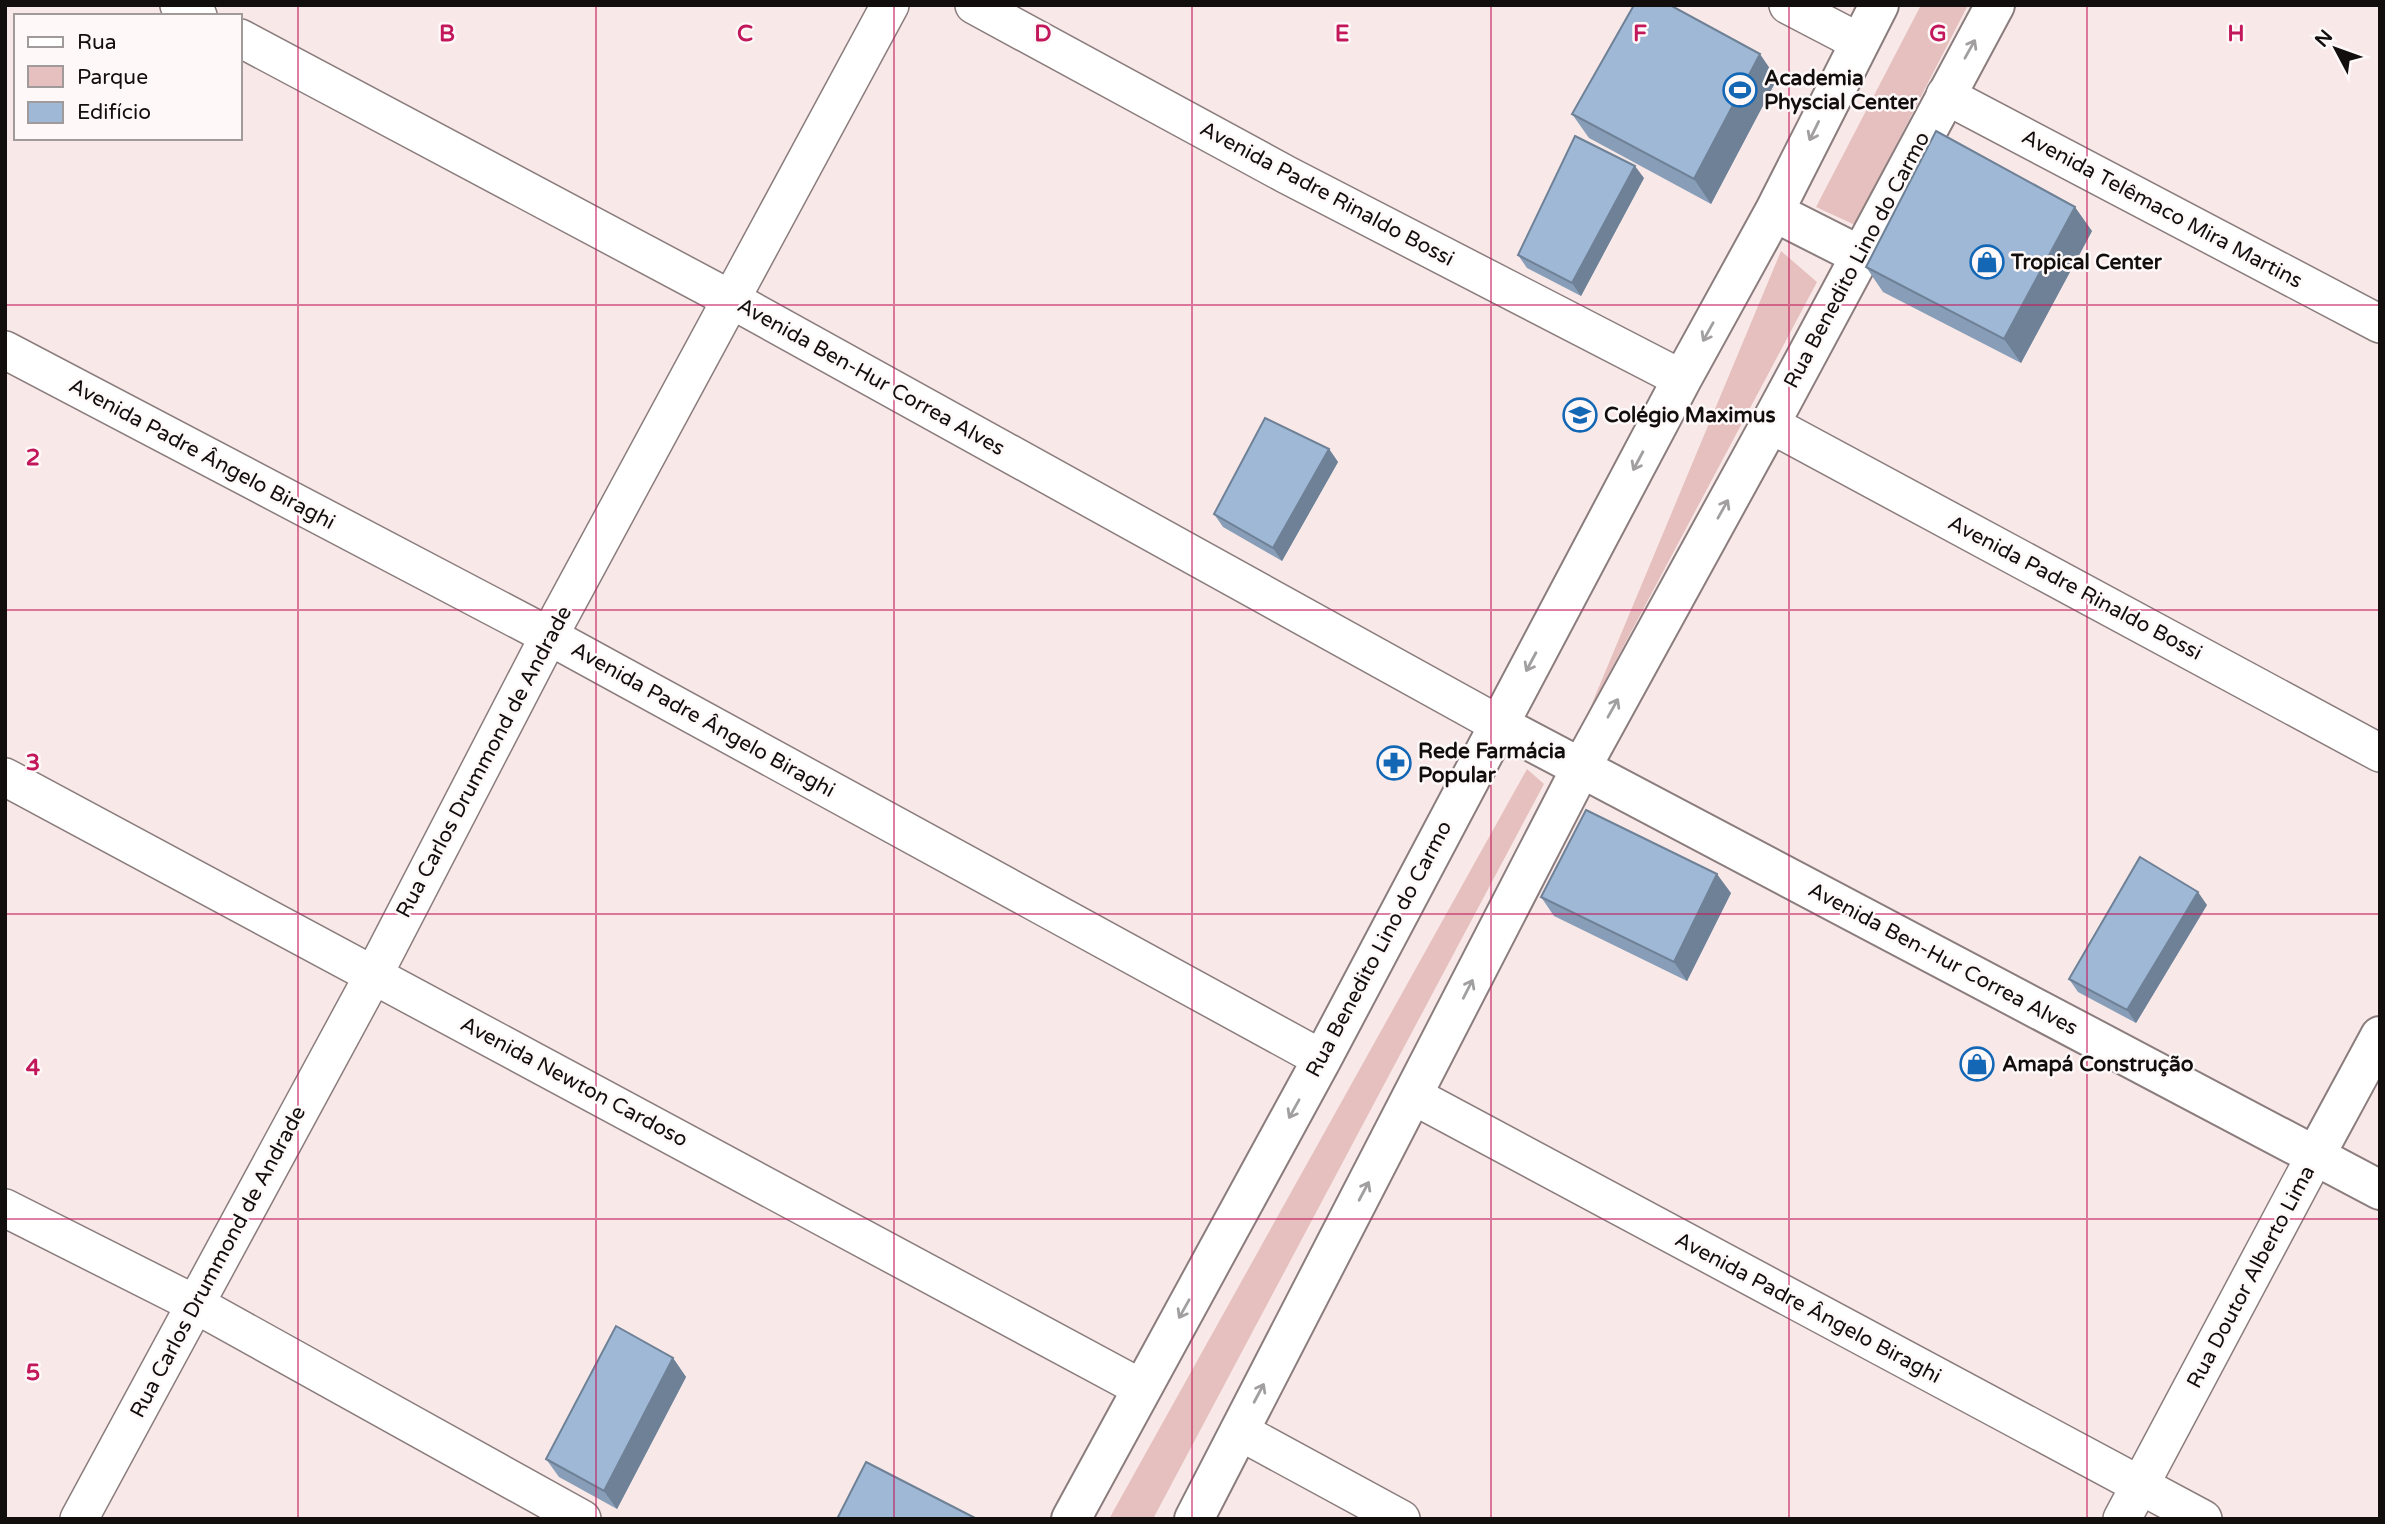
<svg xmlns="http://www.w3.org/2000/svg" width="2385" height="1524" viewBox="0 0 2385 1524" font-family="'Varela Round',sans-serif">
<rect width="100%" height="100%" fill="#f8e9e8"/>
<!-- green -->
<path fill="#e5c0bf" d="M1921,5h47l-113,220 -39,-18z
M1781,251l36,31 -229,431z
M1527,769l17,15 -391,735h-44z"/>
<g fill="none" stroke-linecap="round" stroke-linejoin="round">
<defs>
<path id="street" d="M179,5l19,11
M974,5l313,170 395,204
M1788,5l71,37
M240,38l492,262 766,424
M1945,95l435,229
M5,350l544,286 773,423
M1770,424l610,329
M5,777l1136,611
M1414,1096l789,423
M5,1208l190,96 387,215
M1239,1431l162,88
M79,1519l295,-545 175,-338 341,-631
M2122,1519l193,-363"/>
<path id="secondary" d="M1774,212l85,43
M1498,724l882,466
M2315,1156l65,-120
M1071,1519l251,-460 360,-680 92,-167 105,-207
M1194,1519l387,-751 189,-344 225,-419"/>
</defs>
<!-- street casing -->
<use href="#street" stroke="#8b7d7d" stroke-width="40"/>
<!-- secondary casing -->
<use href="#secondary" stroke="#8b7d7d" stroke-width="42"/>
<!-- street -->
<use href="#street" stroke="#fff" stroke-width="37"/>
<!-- secondary -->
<use href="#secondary" stroke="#fff" stroke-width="38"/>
</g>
<!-- wall -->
<path fill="#889eb8" d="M1777,79l-66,125 -122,-66 -17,-24z
M1644,178l-63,118 -54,-28 -9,-13z
M2092,231l-71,132 -138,-71 -17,-25z
M1329,449l9,13 -56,99 -59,-34 -9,-13z
M1731,893l-44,88 -133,-65 -13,-19z
M2207,905l-71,118 -58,-31 -9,-13z
M673,1358l13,19 -69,132 -58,-32 -13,-18z"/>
<!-- shaded-wall -->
<path fill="#6f8196" d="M1760,54l17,25 -66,125 -17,-25z
M1635,166l9,12 -63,118 -9,-13z
M2075,207l17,24 -71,132 -17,-24z
M1329,449l9,13 -56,99 -9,-13z
M1717,874l14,19 -44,88 -13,-19z
M2198,892l9,13 -71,118 -9,-13z
M673,1358l13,19 -69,132 -13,-18z"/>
<!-- building -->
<path fill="#9eb8d6" stroke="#6f8196" stroke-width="2" d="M1634,5h36l90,49 -66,125 -122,-65z
M1936,131l139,76 -71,132 -138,-72z
M1575,136l60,30 -63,117 -54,-28z
M1265,418l64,31 -56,99 -59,-34z
M1586,810l131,64 -43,88 -133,-65z
M2140,857l58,35 -71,118 -58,-31z
M616,1326l57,32 -69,133 -58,-32z
M866,1462l111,57h-140z"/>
<!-- one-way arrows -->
<defs><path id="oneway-shaft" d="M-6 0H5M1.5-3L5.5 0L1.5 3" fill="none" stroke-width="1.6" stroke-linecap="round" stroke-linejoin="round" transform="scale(1.75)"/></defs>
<g stroke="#a19f9f">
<use href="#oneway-shaft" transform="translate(1970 49) rotate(-61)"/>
<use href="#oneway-shaft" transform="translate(1814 131) rotate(116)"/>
<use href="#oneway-shaft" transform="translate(1708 332) rotate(119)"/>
<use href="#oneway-shaft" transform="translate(1638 461) rotate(118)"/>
<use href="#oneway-shaft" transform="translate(1723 509) rotate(-61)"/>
<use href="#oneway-shaft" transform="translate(1531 662) rotate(118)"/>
<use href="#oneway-shaft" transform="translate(1613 708) rotate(-61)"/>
<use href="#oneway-shaft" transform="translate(1468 989) rotate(-63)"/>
<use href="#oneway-shaft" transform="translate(1294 1109) rotate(119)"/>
<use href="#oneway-shaft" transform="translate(1364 1191) rotate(-62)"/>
<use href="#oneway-shaft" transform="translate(1184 1309) rotate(119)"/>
<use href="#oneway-shaft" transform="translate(1259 1393) rotate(-62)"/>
</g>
<!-- grid -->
<path fill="none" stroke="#c2185b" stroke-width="2" stroke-opacity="0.55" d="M298,5v1514M596,5v1514M894,5v1514M1192,5v1514M1491,5v1514M1789,5v1514M2087,5v1514M5,305h2375M5,610h2375M5,914h2375M5,1219h2375"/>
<!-- icons -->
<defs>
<symbol id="stadium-ring" viewBox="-11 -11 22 22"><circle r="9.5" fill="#fef8f8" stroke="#1367b5" stroke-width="1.5"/><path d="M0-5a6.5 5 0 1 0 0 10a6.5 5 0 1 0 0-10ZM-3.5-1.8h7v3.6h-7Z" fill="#1367b5"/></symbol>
<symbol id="shop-ring" viewBox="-11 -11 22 22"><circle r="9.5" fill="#fef8f8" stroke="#1367b5" stroke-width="1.5"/><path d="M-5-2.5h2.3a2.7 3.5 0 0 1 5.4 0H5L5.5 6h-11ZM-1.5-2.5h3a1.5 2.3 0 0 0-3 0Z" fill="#1367b5"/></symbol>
<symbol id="school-ring" viewBox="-11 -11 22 22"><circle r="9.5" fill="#fef8f8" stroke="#1367b5" stroke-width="1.5"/><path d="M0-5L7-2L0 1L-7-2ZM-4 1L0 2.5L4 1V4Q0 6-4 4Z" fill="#1367b5"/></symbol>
<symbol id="pharmacy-ring" viewBox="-11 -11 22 22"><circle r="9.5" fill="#fef8f8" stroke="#1367b5" stroke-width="1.5"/><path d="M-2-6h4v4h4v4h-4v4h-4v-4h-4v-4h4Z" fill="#1367b5"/></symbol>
</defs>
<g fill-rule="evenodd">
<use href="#stadium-ring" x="1721" y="71" width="38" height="38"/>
<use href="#shop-ring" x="1968" y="243" width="38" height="38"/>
<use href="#school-ring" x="1561" y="396" width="38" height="38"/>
<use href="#pharmacy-ring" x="1375" y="744" width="38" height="38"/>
<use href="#shop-ring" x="1958" y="1045" width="38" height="38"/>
</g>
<g text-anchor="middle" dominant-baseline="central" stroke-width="5" stroke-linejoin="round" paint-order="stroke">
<!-- poi labels -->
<g font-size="21" font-weight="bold" fill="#130e0e" stroke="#fef8f8" text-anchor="start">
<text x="1764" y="78">Academia<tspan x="1764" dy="24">Physcial Center</tspan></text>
<text x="2011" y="262">Tropical Center</text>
<text x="1604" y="415">Colégio Maximus</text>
<text x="1418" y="751">Rede Farmácia<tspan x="1418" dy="24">Popular</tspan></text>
<text x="2002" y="1064">Amapá Construção</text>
</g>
<!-- street labels -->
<g font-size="21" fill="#130e0e" stroke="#fef8f8">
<text transform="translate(1327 194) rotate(28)">Avenida Padre Rinaldo Bossi</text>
<text transform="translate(2162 209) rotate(28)">Avenida Telêmaco Mira Martins</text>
<text transform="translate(1857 260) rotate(-62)">Rua Benedito Lino do Carmo</text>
<text transform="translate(871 377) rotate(29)">Avenida Ben-Hur Correa Alves</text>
<text transform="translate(202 454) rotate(28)">Avenida Padre Ângelo Biraghi</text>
<text transform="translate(2075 588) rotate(28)">Avenida Padre Rinaldo Bossi</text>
<text transform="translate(703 720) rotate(29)">Avenida Padre Ângelo Biraghi</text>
<text transform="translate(484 762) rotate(-62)">Rua Carlos Drummond de Andrade</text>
<text transform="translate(1379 949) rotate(-62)">Rua Benedito Lino do Carmo</text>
<text transform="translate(1943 959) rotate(28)">Avenida Ben-Hur Correa Alves</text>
<text transform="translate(574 1082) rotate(28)">Avenida Newton Cardoso</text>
<text transform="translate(218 1262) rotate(-62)">Rua Carlos Drummond de Andrade</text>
<text transform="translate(2251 1277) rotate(-62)">Rua Doutor Alberto Lima</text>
<text transform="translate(1808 1308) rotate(28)">Avenida Padre Ângelo Biraghi</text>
</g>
</g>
<g font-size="23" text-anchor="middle" font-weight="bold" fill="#c2185b" stroke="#fef8f8" stroke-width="5" stroke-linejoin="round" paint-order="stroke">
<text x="447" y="41">B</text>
<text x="745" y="41">C</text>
<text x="1043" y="41">D</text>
<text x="1342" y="41">E</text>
<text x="1640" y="41">F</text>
<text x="1938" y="41">G</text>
<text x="2236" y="41">H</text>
<text x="33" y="465">2</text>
<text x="33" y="770">3</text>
<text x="33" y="1075">4</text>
<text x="33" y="1380">5</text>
</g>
<!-- border -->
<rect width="2385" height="1524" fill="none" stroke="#130e0e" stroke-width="14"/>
<!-- legend -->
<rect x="14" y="14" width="228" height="126" fill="#fef8f8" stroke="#a09a9a" stroke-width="2"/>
<rect x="28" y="37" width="35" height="10" fill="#ffffff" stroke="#a09a9a" stroke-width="2"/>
<text x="77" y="49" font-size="21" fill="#130e0e">Rua</text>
<rect x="28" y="66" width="35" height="21" fill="#e5c0bf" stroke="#a09a9a" stroke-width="2"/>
<text x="77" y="84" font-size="21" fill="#130e0e">Parque</text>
<rect x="28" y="102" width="35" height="21" fill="#9eb8d6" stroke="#a09a9a" stroke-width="2"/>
<text x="77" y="119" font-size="21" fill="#130e0e">Edifício</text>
<!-- north arrow -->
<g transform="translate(2336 49) rotate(311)" stroke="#fef8f8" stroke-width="5" paint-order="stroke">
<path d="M0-5L12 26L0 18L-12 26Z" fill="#130e0e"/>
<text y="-10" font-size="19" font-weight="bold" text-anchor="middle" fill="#130e0e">N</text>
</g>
</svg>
